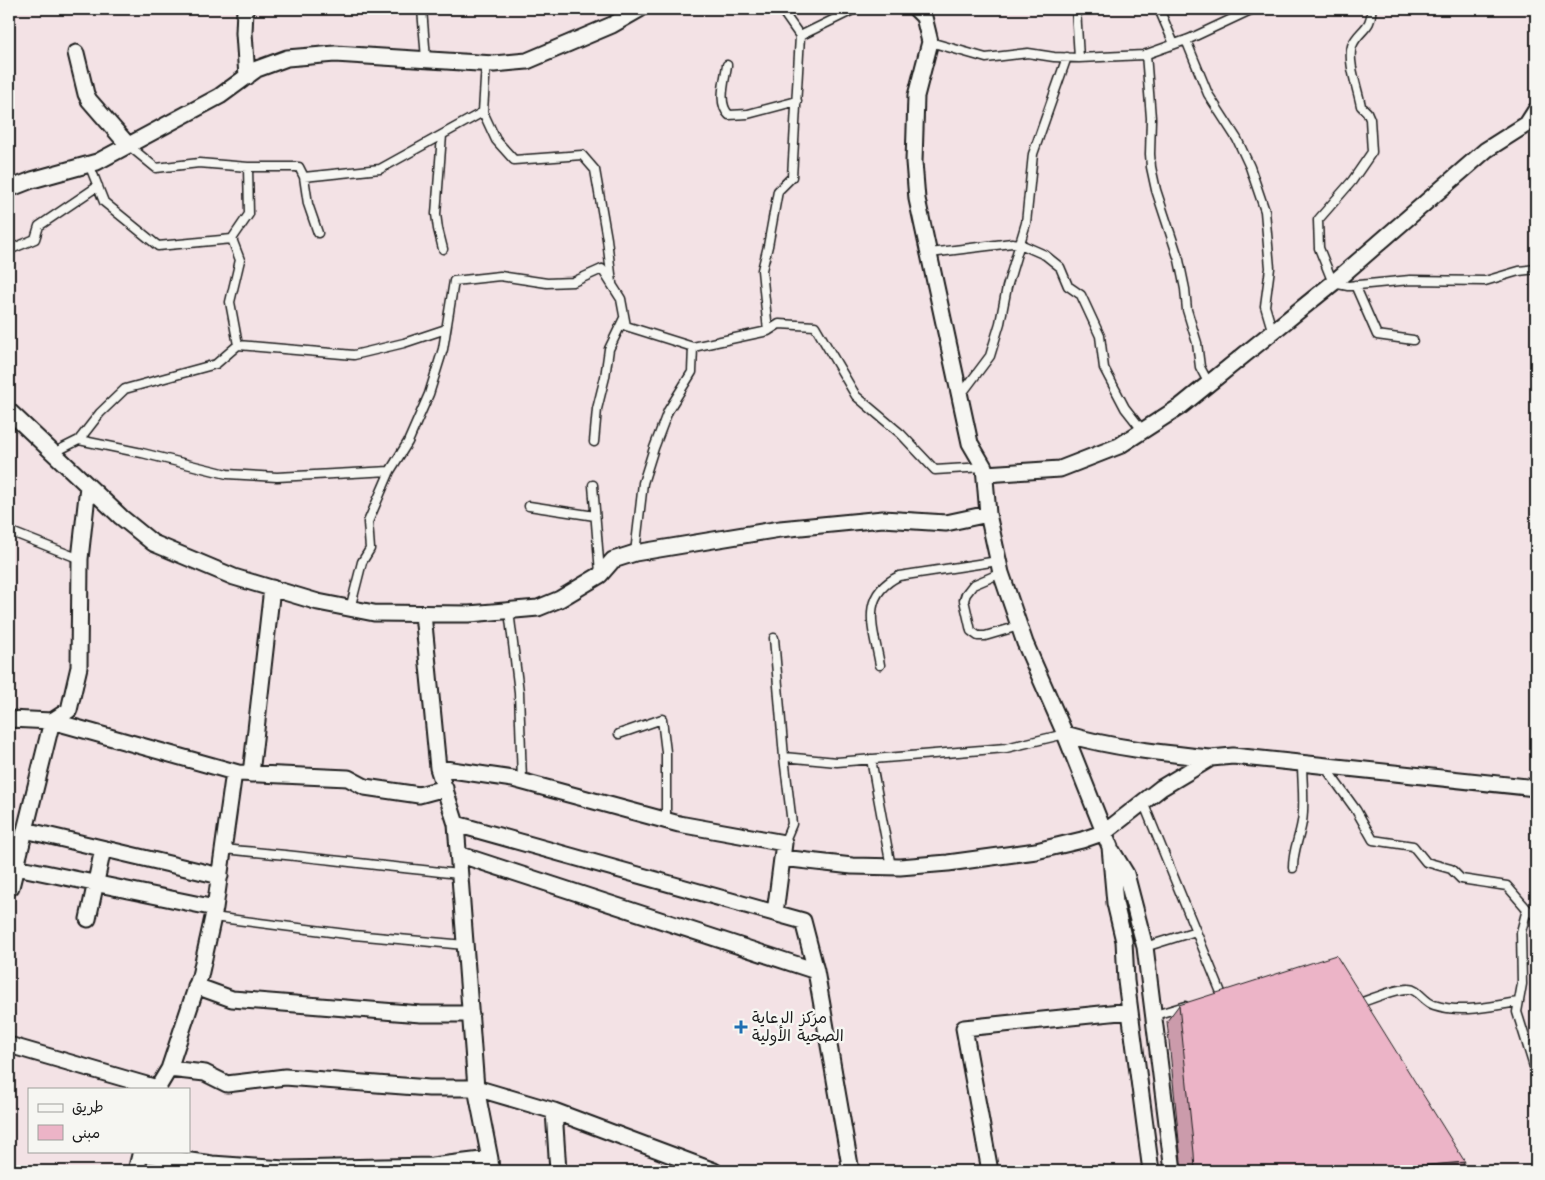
<svg xmlns="http://www.w3.org/2000/svg" width="1545" height="1180" viewBox="0 0 1545 1180" font-family="'Architects Daughter','Playpen Sans Arabic',sans-serif">
<rect width="100%" height="100%" fill="#f3e2e5"/>
<filter id="ink" filterUnits="userSpaceOnUse"><feTurbulence type="fractalNoise" baseFrequency=".02" numOctaves="2"/><feDisplacementMap in="SourceGraphic" scale="10" xChannelSelector="R" yChannelSelector="G"/><feConvolveMatrix kernelMatrix="1 2 1 2 8 2 1 2 1" color-interpolation-filters="sRGB"/></filter>
<g filter="url(#ink)">
<g fill="none" stroke-linecap="round" stroke-linejoin="round">
<defs>
<path id="lane" d="M422,9l4,50
M781,9l19,27
M1076,9l3,49
M1159,9l15,35
M1371,9c2,20 -13,21 -19,37 -5,15 6,44 9,60l6,6 3,7 2,33 -20,29 -34,39 1,28 14,35 15,3 62,-6 75,1 34,-10 17,-2
M1186,40l22,54 29,45 13,28 15,44 5,57 -5,38 8,27
M930,42l56,16 42,-5 26,4 25,1 65,-3 45,-16 64,-30
M1146,54l5,64 -1,36 1,13 5,23 23,70 6,29 2,21 10,33 3,24 9,17
M727,65c-2,16 -10,38 2,50l19,-1 49,-13
M483,112l13,28 18,20 68,-5 13,15 12,69 5,44
M442,135l-6,79 2,15 5,20
M128,145l28,23 43,-5 49,4h51l5,10 76,-8 103,-57 3,-49
M89,164l15,38 54,44 74,-7 17,-25 -1,-47
M304,177l4,27 10,29
M232,239l8,21 -10,42 8,43
M9,250l26,-11 4,-13 59,-40
M930,253l82,-10 8,1 25,11 15,12 8,19 13,9 19,41 4,32 21,40 18,23
M1355,285l22,50 36,5
M768,331l-6,-61 6,-24 10,-55 14,-14 8,-141 55,-27
M693,347l75,-16 11,-7 36,2 41,70 45,38 34,36 49,-3
M960,396l30,-40 10,-33 7,-36 19,-64 7,-69 34,-97
M79,440l21,-27 25,-24 91,-25 22,-19 116,10 50,-12 42,-14
M594,442l3,-33 8,-32 4,-28 15,-31
M53,453l26,-13 63,13 85,21 50,3 113,-6
M593,485l7,88
M529,506l66,10
M9,531l71,28
M1001,573l-28,12 -7,9 -2,6 7,31 7,5h7l34,-10
M350,609l12,-47 8,-13 -2,-27 22,-51 18,-29 21,-48 14,-45 11,-68 46,-5 47,7 26,-1 29,-13 19,30 5,27 67,21 -1,25 -24,39 -14,37 -11,35 -8,70
M509,611l10,81 3,89
M774,638l10,119
M880,665c-6,-35 -22,-69 19,-89l99,-15
M619,734l43,-15 4,33v68
M871,759l20,108
M1325,767l31,43 17,30 40,6 13,16 25,7 10,10 46,7 20,23 9,7
M1143,802l79,193
M784,843l8,-19 -8,-67 53,5 169,-14 59,-14
M223,849c79,7 158,17 237,25
M1293,868c0,-19 6,-28 9,-46 3,-19 0,-40 0,-59
M1527,909l-6,23 1,52 -5,28 19,61
M213,917l141,18 111,10
M1145,947l51,-16
M1357,1004c12,-4 39,-16 52,-15 9,0 15,13 25,16 28,9 56,1 84,-3
M1155,1015l30,-9"/>
<path id="street" d="M245,9l-1,24 3,44
M916,9l8,8 6,25 -14,54 -2,66 3,37 53,244 14,24 4,47 13,59 24,70 40,91 45,113 5,56 9,38 2,40 25,190
M76,53l10,41 3,6 39,45
M9,189l23,-9 65,-18 123,-66 37,-27 30,-11 48,-4 159,10 33,-3 85,-36 28,-16
M9,411l112,106 32,26 81,34 84,25 56,11 95,1 69,-6 22,-9 40,-24 13,-15 22,-7 145,-24 103,-10 63,4 42,-9
M985,474l75,-5 59,-23 62,-40 152,-123 153,-133 41,-26 9,-14
M423,614l15,154 18,56 20,264 78,23 4,60
M9,719l43,2 -41,166h-2
M52,721l186,52 110,5 17,9 54,8 26,-7
M52,721l17,-11 10,-43 1,-108 8,-73
M1065,734c48,14 96,19 146,24
M438,768l75,11 166,45 105,19 -9,70
M251,774l21,-186
M456,824l347,97 13,50
M25,830l195,46
M1112,851l14,23 19,73 28,224
M458,854l358,117 35,200
M782,858l70,8 48,1 48,-4 88,-12 46,-11 23,-8 56,-44 50,-30 22,-2 303,32
M16,867l199,41
M88,919l15,-70
M196,986l36,13 189,15h50
M9,1045l148,43
M169,1069l31,-93 15,-68 19,-136
M157,1089l12,-20 36,4 22,11 58,-7 144,11h47l14,71
M554,1111l160,60
M140,1154l72,10 73,5 147,-3 58,-7 1,12
M136,1171l5,-20
M990,1171l-26,-143 166,-17"/>
</defs>
<!-- lane casing -->
<use href="#lane" stroke="#1c1c1c" stroke-width="11"/>
<!-- street casing -->
<use href="#street" stroke="#1c1c1c" stroke-width="19"/>
<!-- lane -->
<use href="#lane" stroke="#f6f6f2" stroke-width="8"/>
<!-- street -->
<use href="#street" stroke="#f6f6f2" stroke-width="15"/>
</g>
<!-- wall -->
<path fill="#cb9bab" stroke="#1c1c1c" d="M1179,1005l286,157 -7,9h-276l-15,-150z"/>
<!-- shaded-wall -->
<path fill="#a57e8b" stroke="#1c1c1c" d="M1465,1162l-7,9h-102z"/>
<!-- building -->
<path fill="#ecb4c7" stroke="#1c1c1c" d="M1336,955l129,207 -109,9h-161l-1,-18 -15,-148z"/>
</g>
<!-- markers -->
<path fill="#1f6fb2" stroke="#f6f6f2" stroke-width="2" d="M738.5 1019.5h5v5h5v5h-5v5h-5v-5h-5v-5h5z"/>
<g text-anchor="middle" dominant-baseline="central" stroke-width="5" stroke-linejoin="round" paint-order="stroke">
<!-- poi labels -->
<g font-size="16" fill="#1c1c1c" stroke="#f6f6f2" text-anchor="start">
<text x="752" y="1018">مركز الرعاية<tspan x="752" dy="18">الصحية الأولية</tspan></text>
</g>
</g>
<!-- margin -->
<rect width="1545" height="1180" fill="none" stroke="#f6f6f2" stroke-width="30"/>
<rect x="15" y="15" width="1515" height="1150" fill="none" stroke="#1c1c1c" stroke-width="2" filter="url(#ink)"/>
<!-- legend -->
<rect x="28" y="1088" width="162" height="65" fill="#f6f6f2" stroke="#9f9f9c"/>
<rect x="38" y="1104" width="25" height="8" fill="#f6f6f2" stroke="#9f9f9c"/>
<text x="72" y="1112" font-size="15" fill="#1c1c1c">طريق</text>
<rect x="38" y="1125" width="25" height="15" fill="#ecb4c7" stroke="#9f9f9c"/>
<text x="72" y="1138" font-size="15" fill="#1c1c1c">مبنى</text>
</svg>
